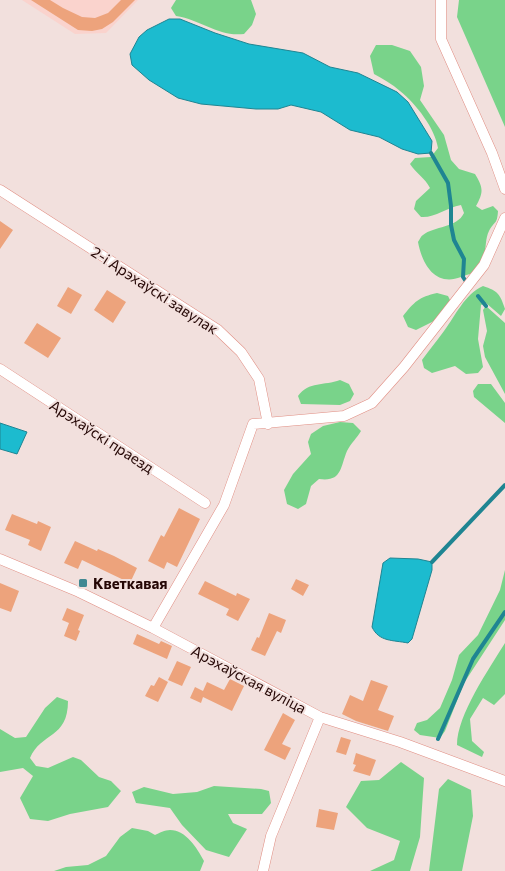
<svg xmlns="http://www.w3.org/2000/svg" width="505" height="871" viewBox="0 0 505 871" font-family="Commissioner,sans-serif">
<rect width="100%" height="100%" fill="#f2e0dd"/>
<!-- built -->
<path fill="#fad3cd" d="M22,0h116l-32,33 -31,1z"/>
<!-- green -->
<path fill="#79d38a" d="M176,0h75l5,14 -4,11 -8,9c-26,3 -42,-14 -68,-18l-5,-8z
M459,0h46v127l-48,-110z
M376,45h16l18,6 11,16 3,19 -4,14 24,35 7,25 8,9 16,5c8,13 9,18 1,32l6,4 11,-4 5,5c-1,14 -3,9 -9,20 -6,12 0,29 -14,40 -3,3 -10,4 -14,6 -26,10 -39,-13 -43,-35 2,-3 3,-6 5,-7 11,-9 34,-7 41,-22l-3,-8c-15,3 -26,13 -40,12l-7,-8 2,-8 14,-13c-5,-10 -14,-15 -20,-24l5,-6 16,-1 7,-9c-3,-20 -22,-44 -38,-57 -8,-7 -17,-12 -26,-17l-4,-18z
M483,286c15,5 17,8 22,23l-4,7 -15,-13 -5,2 -3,34 5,28 -5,6 -12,1 -11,-8 -23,7 -8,-5 -2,-8c7,-10 15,-19 22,-29 12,-16 20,-36 39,-45z
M437,293l11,3 3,6 -15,18 -20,10 -8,-3 -5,-11c11,-14 16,-19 34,-23z
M486,306l19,17v71l-20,-37 -2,-11 4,-15 -4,-21z
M340,380l9,4 5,10 -4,7 -10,4 -39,-1 -3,-8c11,-15 26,-10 42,-16z
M478,384h13l14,19v20l-31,-26 -1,-6z
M340,422l13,1 8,8c-4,7 -10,12 -14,20 -7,17 -5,31 -28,28l-8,7 -5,18 -8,5 -11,-5 -3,-14 9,-16 18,-20 -3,-12 3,-8 12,-8z
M505,570v50l-41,63 -19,48 -5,7 -20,-3 -6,-5 3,-7 10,-3 13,-12 12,-28 7,-25 19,-20 22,-45z
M505,643v51l-11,11 -11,-7 -13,21 2,22 12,11 -2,5 -25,-12c0,-30 32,-76 48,-102z
M57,697l11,4c0,38 -27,31 -38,57l6,8 12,2 25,-11 8,3 18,17 12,4 10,10 -13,16 -38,7 -22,7 -18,-2 -10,-21 13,-22 -10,-8 -23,4v-43l15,9 11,-1 19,-29z
M401,762l23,16 -4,59 -10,34h-40l24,-11 6,-19 -33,-13 -21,-21 15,-26 18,-1z
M448,779l23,11 2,26 -11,55h-33l10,-82z
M214,786l47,3 8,2 2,12 -9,11h-34l5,9 14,6 -18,28 -23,-7 -24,-25 -12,-17 -34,-5 -4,-11 12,-5 29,7 24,-2z
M132,828l16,3 7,4c4,-2 10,-5 15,-5 16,0 27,18 34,31l-4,10h-146l12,-4 22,-2 18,-9 14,-19z"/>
<!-- water -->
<path fill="#1cbbcf" stroke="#1f8592" d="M169,19h11l35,14 34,11 54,9 27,14 28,6 39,19 11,10 24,39 -1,12 -13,1 -16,-5 -23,-12 -29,-7 -29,-18 -30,-7 -13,4h-22l-55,-5 -23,-6 -29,-18 -17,-15 -2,-11 9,-17 8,-7z
M0,423l27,9 -10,22 -17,-5z
M390,558l28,1 14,3v8l-20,69 -4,4c-15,-3 -29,-1 -36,-16l11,-64z"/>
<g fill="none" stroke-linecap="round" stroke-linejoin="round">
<!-- stream -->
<path stroke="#1f8592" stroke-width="4" d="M431,153l17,30 3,23v19l3,15 10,19 -1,18 4,6
M478,296l8,10
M432,562l73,-77
M438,739l35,-80 32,-47"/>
</g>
<!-- building -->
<path fill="#eda37c" d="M31,0h19l13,8 19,9 13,1 13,-5 13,-13h14l-22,22 -11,7 -10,2 -14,-1z
M0,221l13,9 -13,19z
M68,287l14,8 -11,19 -14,-8z
M107,290l19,12 -13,21 -19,-13z
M37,323l24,15 -13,20 -24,-15z
M179,508l21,11 -23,48 -10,-5 -3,7 -16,-8 13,-26 3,2z
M12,514l25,10 1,-3 13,6 -10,24 -13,-6 2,-5 -25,-10z
M75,541l22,10 1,-2 16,7 23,12 -7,15 -48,-23 -4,9 -14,-6z
M296,579l13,6 -6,11 -12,-7z
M205,581l31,15 1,-3 13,6 -12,22 -12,-6 3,-6 -31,-15z
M0,583l19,8 -8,21 -11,-4z
M67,608l17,7 -6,15 2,1 -4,10 -12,-5 5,-13 -7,-3z
M269,613l17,7 -5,13 -4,-2 -12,25 -14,-6 6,-13 2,1z
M137,634l22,10 2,-3 11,5 -5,13 -34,-15z
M177,661l14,6 -9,19 -14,-6z
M159,677l9,5 -10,20 -13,-6 6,-11 3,1z
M230,679l14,7 -12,25 -29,-14 -2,6 -11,-5 5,-11 8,4 4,-9 17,8z
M371,680l17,6 -10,24 16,6 -6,15 -32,-10 -14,-7 8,-19 13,6z
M283,713l12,7 -13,24 9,4 -6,12 -21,-10z
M341,737l10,3 -5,15 -10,-3z
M356,753l20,7 -6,16 -17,-5 3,-6 -3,-1z
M319,809l19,4 -4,17 -18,-3z"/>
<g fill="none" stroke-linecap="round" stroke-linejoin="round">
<defs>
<path id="street" d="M441,0v39l51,114 13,36
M0,190l218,140 23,22 18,27 9,45
M0,369l205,134
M0,559l79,33 74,36 167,89 80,25 105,39
M153,628l71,-123 29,-81 91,-8 28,-13 32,-36 80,-102 21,-47
M263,871l8,-35 49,-119"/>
</defs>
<!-- street casing -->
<use href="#street" stroke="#e18e83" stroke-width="11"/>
<!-- street -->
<use href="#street" stroke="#fff" stroke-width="10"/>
</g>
<!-- markers -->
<rect fill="#418892" stroke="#f2e0dd" stroke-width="2" x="78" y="578" width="10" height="10" rx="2.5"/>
<g text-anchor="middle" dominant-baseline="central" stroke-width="4" stroke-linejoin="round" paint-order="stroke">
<!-- street labels -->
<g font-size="15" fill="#250705" stroke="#f2e0dd">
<text transform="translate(155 290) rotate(33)">2-і Арэхаўскі завулак</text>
<text transform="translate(102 436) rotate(33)">Арэхаўскі праезд</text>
<text transform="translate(249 679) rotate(28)">Арэхаўская вуліца</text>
</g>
<!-- poi labels -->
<g font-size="15" font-weight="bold" fill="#250705" stroke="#f2e0dd" text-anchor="start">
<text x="93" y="583">Кветкавая</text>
</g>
</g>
</svg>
